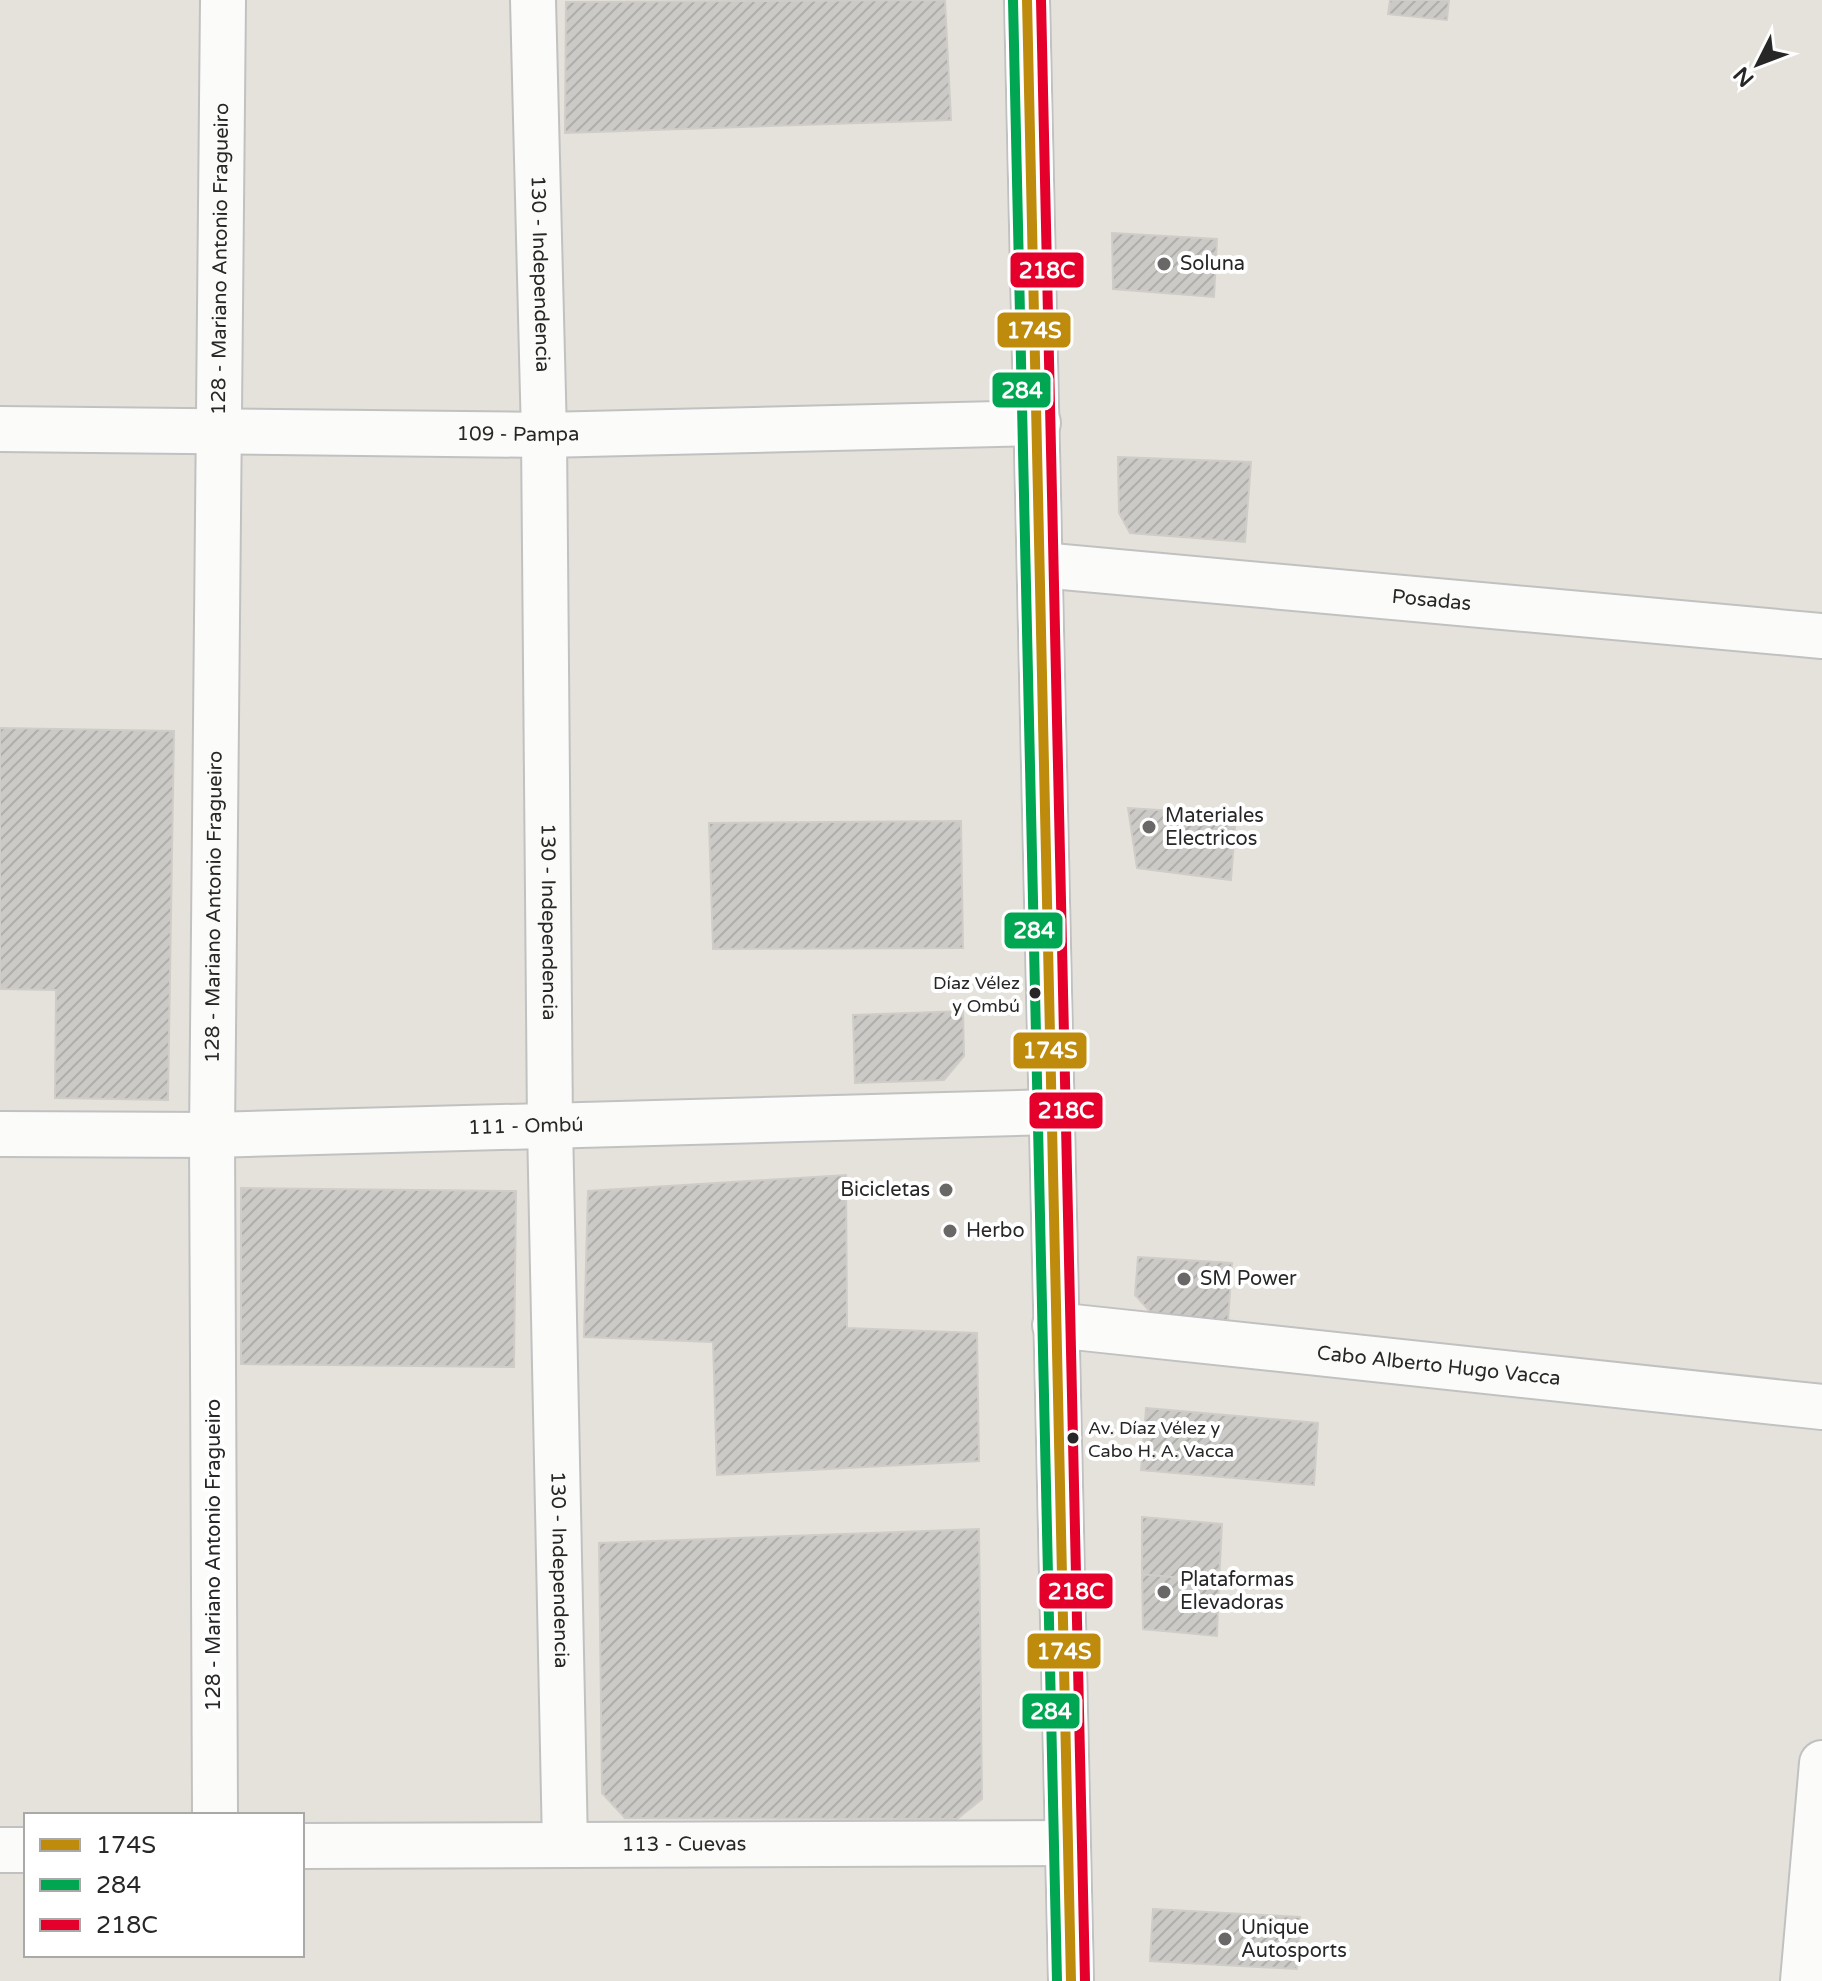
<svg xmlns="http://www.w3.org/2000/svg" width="1822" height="1981" viewBox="0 0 1822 1981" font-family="'Varela Round',sans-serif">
<defs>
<pattern id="building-hatch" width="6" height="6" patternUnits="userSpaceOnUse" patternTransform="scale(2)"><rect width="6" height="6" fill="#cccac6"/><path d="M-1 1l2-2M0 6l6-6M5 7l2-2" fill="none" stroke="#afaeaa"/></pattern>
</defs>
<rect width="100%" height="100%" fill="#e5e2dc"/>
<!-- building -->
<path fill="url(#building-hatch)" stroke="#d0cdc8" stroke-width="2" d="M945,0l6,120 -386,13 1,-131z
M1390,0h59l-2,20 -59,-6z
M1112,233l105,6 -3,58 -101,-8z
M1118,457l133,5 -6,80 -115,-9 -11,-20z
M0,728l174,3 -6,369 -113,-2 1,-108 -56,-1z
M1128,808l108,7 -5,65 -94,-12z
M961,821l2,127 -250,1 -4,-126z
M963,1011l1,45 -20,24 -89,3 -2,-68z
M846,1175l1,153 130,5 2,128 -262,14 -4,-133 -129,-5 4,-146z
M241,1188l275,3 -2,176 -273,-3z
M1138,1257l94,6 -4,58 -74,-5 -19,-21z
M1146,1408l172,15 -4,62 -173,-15z
M1142,1517l80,7 -3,58 -77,-8z
M979,1529l3,270 -25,20 -332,-1 -23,-25 -3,-250z
M1142,1574l77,8 -2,54 -74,-7z
M1153,1909l147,8 -3,52 -147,-8z"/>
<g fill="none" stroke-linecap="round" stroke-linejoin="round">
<defs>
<g id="minor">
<path id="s1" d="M533,0l11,435 6,690 15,720"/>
<path id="s2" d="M0,429l544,6 494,-12"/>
<path id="s3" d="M1041,565l781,71"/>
<path id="s4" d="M0,1134l212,1 840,-23"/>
<path id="s5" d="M1055,1325l767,82"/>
<path id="s6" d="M215,1815l-3,-680 11,-1135"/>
<path id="s7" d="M302,1846l765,-3"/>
<path d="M0,1850h26"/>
<path d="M1803,1981l19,-218"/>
</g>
<path id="secondary" d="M1027,0l44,1981"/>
</defs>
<!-- minor casing -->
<use href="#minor" stroke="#c2c1c2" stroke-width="48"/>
<!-- secondary casing -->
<use href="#secondary" stroke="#c2c1c2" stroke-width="48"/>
<!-- minor -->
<use href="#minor" stroke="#fbfbfa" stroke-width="44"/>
<!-- secondary -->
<use href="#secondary" stroke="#fbfbfa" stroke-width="44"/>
<defs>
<path id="bus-1" d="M1027,0l44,1981"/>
<path id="bus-2" d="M1013,0l44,1981"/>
<path id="bus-3" d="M1041,0l44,1981"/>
</defs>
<!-- bus-1 casing -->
<use href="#bus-1" stroke="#fff" stroke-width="16"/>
<!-- bus-2 casing -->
<use href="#bus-2" stroke="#fff" stroke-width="16"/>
<!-- bus-3 casing -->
<use href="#bus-3" stroke="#fff" stroke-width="16"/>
<!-- bus-1 -->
<use href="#bus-1" stroke="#be8b0c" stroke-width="10"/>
<!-- bus-2 -->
<use href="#bus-2" stroke="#00a651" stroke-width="10"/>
<!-- bus-3 -->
<use href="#bus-3" stroke="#e4002b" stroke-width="10"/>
</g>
<!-- markers -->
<g fill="#6a6866" stroke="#fff" stroke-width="3">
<circle cx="1164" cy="264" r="8"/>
<circle cx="1149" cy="827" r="8"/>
<circle cx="946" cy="1190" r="8"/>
<circle cx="950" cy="1231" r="8"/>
<circle cx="1184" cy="1279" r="8"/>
<circle cx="1164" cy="1592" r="8"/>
<circle cx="1225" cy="1939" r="8"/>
</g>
<g fill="#272727" stroke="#fff" stroke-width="3">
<circle cx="1035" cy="993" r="7"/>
<circle cx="1073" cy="1438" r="7"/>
</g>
<g text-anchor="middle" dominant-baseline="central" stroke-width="8" stroke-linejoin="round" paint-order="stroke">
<!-- bus labels -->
<g font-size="18" fill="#272727" stroke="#fff" text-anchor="end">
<text x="1020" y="983">Díaz Vélez<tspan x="1020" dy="23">y Ombú</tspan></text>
<text x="1088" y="1428" text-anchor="start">Av. Díaz Vélez y<tspan x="1088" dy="23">Cabo H. A. Vacca</tspan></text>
</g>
<!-- street labels -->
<g font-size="20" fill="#272727" stroke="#fff">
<text stroke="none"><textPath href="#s6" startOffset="1556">128 - Mariano Antonio Fragueiro</textPath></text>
<text stroke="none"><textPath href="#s1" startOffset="274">130 - Independencia</textPath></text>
<text stroke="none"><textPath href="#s2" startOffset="518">109 - Pampa</textPath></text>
<text stroke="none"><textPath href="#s3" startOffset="392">Posadas</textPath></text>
<text stroke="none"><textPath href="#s6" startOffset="908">128 - Mariano Antonio Fragueiro</textPath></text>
<text stroke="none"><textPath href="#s1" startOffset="922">130 - Independencia</textPath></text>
<text stroke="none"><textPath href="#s4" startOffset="526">111 - Ombú</textPath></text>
<text stroke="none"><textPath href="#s5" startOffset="386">Cabo Alberto Hugo Vacca</textPath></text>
<text transform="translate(214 1555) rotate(-90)">128 - Mariano Antonio Fragueiro</text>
<text stroke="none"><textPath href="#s1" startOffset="1570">130 - Independencia</textPath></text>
<text stroke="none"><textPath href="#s7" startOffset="382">113 - Cuevas</textPath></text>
</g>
<!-- poi labels -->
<g font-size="20" fill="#272727" stroke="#fff" text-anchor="start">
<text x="1180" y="264">Soluna</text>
<text x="1165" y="816">Materiales<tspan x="1165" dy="23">Electricos</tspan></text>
<text x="930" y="1190" text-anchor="end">Bicicletas</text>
<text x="966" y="1231">Herbo</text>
<text x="1200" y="1279">SM Power</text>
<text x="1180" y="1580">Plataformas<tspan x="1180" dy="23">Elevadoras</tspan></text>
<text x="1241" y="1928">Unique<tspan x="1241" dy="23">Autosports</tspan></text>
</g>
</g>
<g stroke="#fff" stroke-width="3">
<rect x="1009" y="251" width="76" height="38" rx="8" fill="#e4002b"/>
<rect x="996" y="311" width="76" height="38" rx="8" fill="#be8b0c"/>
<rect x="991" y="371" width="61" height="38" rx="8" fill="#00a651"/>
<rect x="1003" y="911" width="61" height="39" rx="8" fill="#00a651"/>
<rect x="1012" y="1031" width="76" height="39" rx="8" fill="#be8b0c"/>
<rect x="1028" y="1091" width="76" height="39" rx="8" fill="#e4002b"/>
<rect x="1038" y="1572" width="76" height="38" rx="8" fill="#e4002b"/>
<rect x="1026" y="1632" width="76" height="38" rx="8" fill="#be8b0c"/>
<rect x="1021" y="1692" width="60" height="38" rx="8" fill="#00a651"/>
</g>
<g font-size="22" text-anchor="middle" font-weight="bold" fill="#fff">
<text x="1047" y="278">218C</text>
<text x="1034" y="338">174S</text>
<text x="1022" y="398">284</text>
<text x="1034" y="938">284</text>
<text x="1050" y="1058">174S</text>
<text x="1066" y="1118">218C</text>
<text x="1076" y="1599">218C</text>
<text x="1064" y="1659">174S</text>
<text x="1051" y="1719">284</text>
</g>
<!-- legend -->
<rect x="24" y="1813" width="280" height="144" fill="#ffffff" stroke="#a9a9a9" stroke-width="2"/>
<rect x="40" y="1839" width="40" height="12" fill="#be8b0c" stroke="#a9a9a9" stroke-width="2"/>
<text x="96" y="1853" font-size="24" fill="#272727">174S</text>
<rect x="40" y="1879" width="40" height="12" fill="#00a651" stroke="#a9a9a9" stroke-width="2"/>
<text x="96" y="1893" font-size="24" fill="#272727">284</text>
<rect x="40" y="1919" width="40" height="12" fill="#e4002b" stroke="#a9a9a9" stroke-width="2"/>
<text x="96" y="1933" font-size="24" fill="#272727">218C</text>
<!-- north arrow -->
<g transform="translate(1758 64) rotate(228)" stroke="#ffffff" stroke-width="6" paint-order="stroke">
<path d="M0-6L14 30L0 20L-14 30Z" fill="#272727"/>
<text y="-12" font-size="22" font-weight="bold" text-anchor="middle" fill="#272727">N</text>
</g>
</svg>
